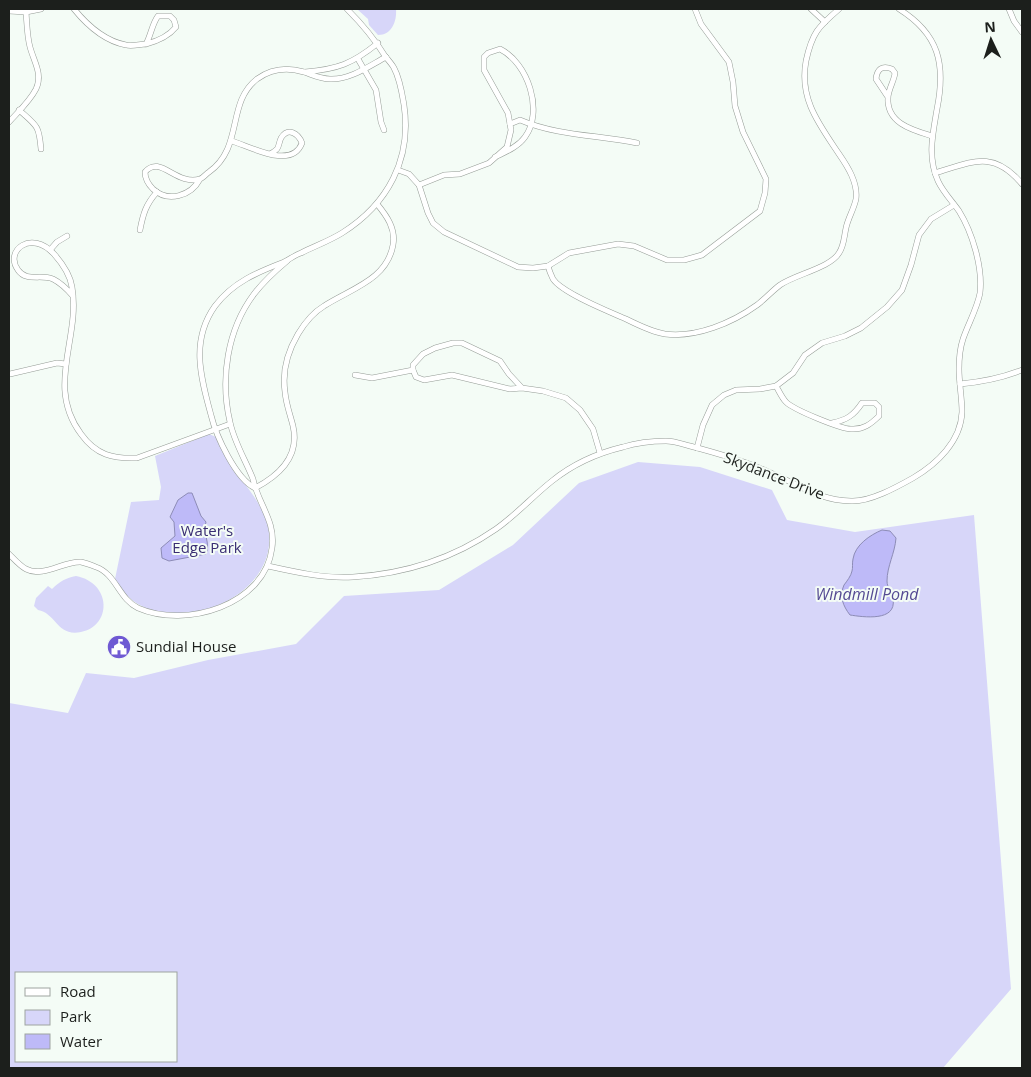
<svg xmlns="http://www.w3.org/2000/svg" width="1031" height="1077" viewBox="0 0 1031 1077" font-family="'Open Sans',sans-serif">
<rect width="100%" height="100%" fill="#f4fcf6"/>
<!-- green -->
<g fill="#d7d6f9" fill-rule="evenodd">
<path d="M357 9H396C397 21 392 35 378 35L369 25 368 19Z"/>
<path d="M209 434 216 437C220 445 224 453 228 460 242 483 266 505 269 532 276 595 186 633 138 604 127 598 121 588 115 579L131 502 159 500 161 487 155 456Z"/>
<path d="M638 462 700 467 772 490 787 520 855 532 974 515 1011 989 943 1068H9V703L68 713 86 673 134 678 208 660 296 644 344 596 439 590 513 545 579 483ZM16 973H176V1061H16Z"/>
<path d="M76 576C112 583 112 626 81 632 57 637 56 613 38 610L34 606 36 598 48 586 52 589C60 581 66 578 76 576Z"/>
</g>
<!-- water -->
<g fill="#bebaf8" stroke="#8d8cb6">
<path d="M188 493H192L201 516 206 522C202 533 211 543 206 554L169 561 162 558 161 548 175 536 174 522 170 517 178 500Z"/>
<path d="M882 530 890 531 896 538C895 553 887 566 887 581 887 588 892 592 893 599 897 622 863 617 850 615 843 606 839 596 844 585 847 581 851 576 852 571 853 568 852 563 853 559 855 545 870 535 882 530Z"/>
</g>
<g fill="none" stroke-linecap="round" stroke-linejoin="round">
<!-- street casing -->
<g stroke="#959c96" stroke-width="6">
<g id="street">
<path d="M74 9C87 25 105 41 126 45 132 47 140 44 146 44 158 41 168 37 176 27L174 20 170 16H158C152 24 151 35 146 44"/>
<path d="M811 9 825 22"/>
<path d="M1009 9 1014 21 1022 32"/>
<path d="M9 11 26 12 41 9"/>
<path d="M358 59 376 90 381 122 384 130"/>
<path d="M305 72C338 69 352 64 378 43"/>
<path d="M888 97 876 79C877 69 882 65 892 69L895 73C894 81 889 88 888 97 886 123 912 130 932 136"/>
<path d="M19 110C37 126 39 125 41 149"/>
<path d="M9 122C18 112 30 101 36 89 43 74 34 62 30 47 27 36 27 24 26 12"/>
<path d="M510 124 520 120C558 136 598 135 637 143"/>
<path d="M232 141C251 147 292 170 302 143 298 133 288 127 281 138 279 142 279 147 277 149 275 151 272 153 270 154"/>
<path d="M398 170 409 174 419 185 428 213 433 223 444 232 518 267 533 268 548 266 569 253 618 244 634 246 667 260H684L702 255 760 211 765 193 766 179 743 132 735 106 733 82 729 62 701 24 695 9"/>
<path d="M935 173C972 162 993 149 1022 184"/>
<path d="M200 179C191 196 168 203 153 189 148 184 145 179 145 172 160 154 176 186 200 179 203 178 206 174 209 172 244 147 226 103 257 79 271 69 287 67 304 72 313 75 320 79 330 79 350 80 369 66 386 57"/>
<path d="M419 185 444 175 460 174 489 163 507 147 511 130 508 113 484 70V57L488 53 500 49C528 63 544 111 525 137 518 147 505 152 495 157"/>
<path d="M140 230C143 214 146 204 157 192"/>
<path d="M50 250 57 242 67 236"/>
<path d="M548 266C549 270 551 275 553 279 562 293 610 312 626 319 638 325 652 332 665 334 696 338 732 323 757 305 765 299 772 291 780 285 796 274 830 268 839 253 844 246 844 237 846 228 848 218 854 209 856 199 858 183 848 167 839 154 819 124 799 99 806 61 812 33 818 27 839 9"/>
<path d="M73 296C67 289 61 283 53 279 41 274 26 282 18 270 4 251 31 229 54 254 62 263 70 274 72 287 81 338 45 386 81 434 96 455 113 459 137 458L230 424"/>
<path d="M10 374 57 363 66 364"/>
<path d="M355 375 372 378 413 370"/>
<path d="M960 384C982 382 1002 378 1022 370"/>
<path d="M776 386C779 391 782 398 786 402 794 410 841 429 851 429 863 430 871 424 879 416V407L875 403H862C854 415 847 420 832 423"/>
<path d="M522 388 509 374 500 361 462 343H453L435 348 423 354 413 365V370L416 377 424 380 452 375 510 389 522 388 543 391 566 398 580 410 593 429 600 453"/>
<path d="M697 448 703 425 712 405 724 395 736 390 760 389 776 386 793 373 805 355 822 343 845 336 861 328 887 307 902 290 911 265 919 235 931 219 954 205"/>
<path d="M255 488C236 479 216 436 211 415 201 378 190 341 215 306 233 282 258 272 284 262 290 259 295 255 301 253 315 246 329 241 342 233 388 204 412 159 404 105 402 93 400 79 394 68 392 64 388 60 385 56 374 38 362 24 347 9"/>
<path d="M255 488C280 475 300 456 293 426 290 414 286 404 285 392 282 372 288 351 298 334 304 324 314 312 324 306 350 289 387 280 393 245 396 229 387 216 377 204"/>
<path d="M9 554C14 559 20 566 26 569 43 578 63 561 81 562 86 563 91 565 96 567 116 574 119 599 138 608 186 629 265 605 272 548 276 521 258 504 253 479 246 461 234 442 230 422 220 379 227 330 254 294 264 281 275 271 287 261"/>
<path d="M268 566C295 572 326 579 353 577 404 574 454 558 496 529 516 515 533 496 552 481 573 464 598 453 623 447 636 443 652 441 666 441 674 441 682 444 690 446 717 453 745 461 771 473 800 485 818 500 851 501 870 502 897 487 913 478 937 464 961 441 962 412 962 398 959 383 959 369 959 360 960 348 963 339 968 324 977 309 980 293 983 267 972 232 959 211 952 201 943 192 938 181 927 157 933 133 937 109 946 64 939 34 899 9"/>
</g>
</g>
<!-- street -->
<use href="#street" stroke="#fff" stroke-width="5"/>
</g>
<!-- icons -->
<defs>
<g id="civic-disc" transform="scale(1.25)"><circle r="9.5" fill="#6f59d3" stroke="#f4fcf6"/><path d="M-.6-6.5H3V-4.5H.6V-3L4-1V1h2V6H-6V1h2V-1L-.6-3ZM-1.2 2.5V6h2.4V2.5Z" fill="#fff"/></g>
</defs>
<g fill-rule="evenodd">
<use href="#civic-disc" x="119" y="647"/>
</g>
<g text-anchor="middle" stroke-width="4" stroke-linejoin="round" paint-order="stroke">
<!-- street labels -->
<g font-size="15" fill="#1c1f1c" stroke="#f4fcf6">
<text transform="translate(774 476) rotate(21)" y="5">Skydance Drive</text>
</g>
<!-- park labels -->
<g font-size="15" fill="#392d73" stroke="#f4fcf6">
<text x="207" y="536">Water's<tspan x="207" dy="17">Edge Park</tspan></text>
</g>
<!-- poi labels -->
<g font-size="15" fill="#1c1f1c" stroke="#f4fcf6" text-anchor="start">
<text x="136" y="652">Sundial House</text>
</g>
<!-- water labels -->
<g font-size="16" font-style="italic" fill="#544a93" stroke="#f4fcf6">
<text x="867" y="600">Windmill Pond</text>
</g>
</g>
<!-- border -->
<rect width="1031" height="1077" fill="none" stroke="#1c1f1c" stroke-width="20"/>
<!-- legend -->
<rect x="15" y="972" width="162" height="90" fill="#f4fcf6" stroke="#9ea49f"/>
<rect x="25" y="988" width="25" height="8" fill="#ffffff" stroke="#9ea49f"/>
<text x="60" y="997" font-size="15" fill="#1c1f1c">Road</text>
<rect x="25" y="1010" width="25" height="15" fill="#d7d6f9" stroke="#9ea49f"/>
<text x="60" y="1022" font-size="15" fill="#1c1f1c">Park</text>
<rect x="25" y="1034" width="25" height="15" fill="#bebaf8" stroke="#9ea49f"/>
<text x="60" y="1047" font-size="15" fill="#1c1f1c">Water</text>
<!-- north arrow -->
<g transform="translate(991 40) rotate(356)" stroke="#f4fcf6" stroke-width="4" paint-order="stroke">
<path d="M0-4L9 19L0 12L-9 19Z" fill="#1c1f1c"/>
<text y="-8" font-size="14" font-weight="bold" text-anchor="middle" fill="#1c1f1c">N</text>
</g>
</svg>
